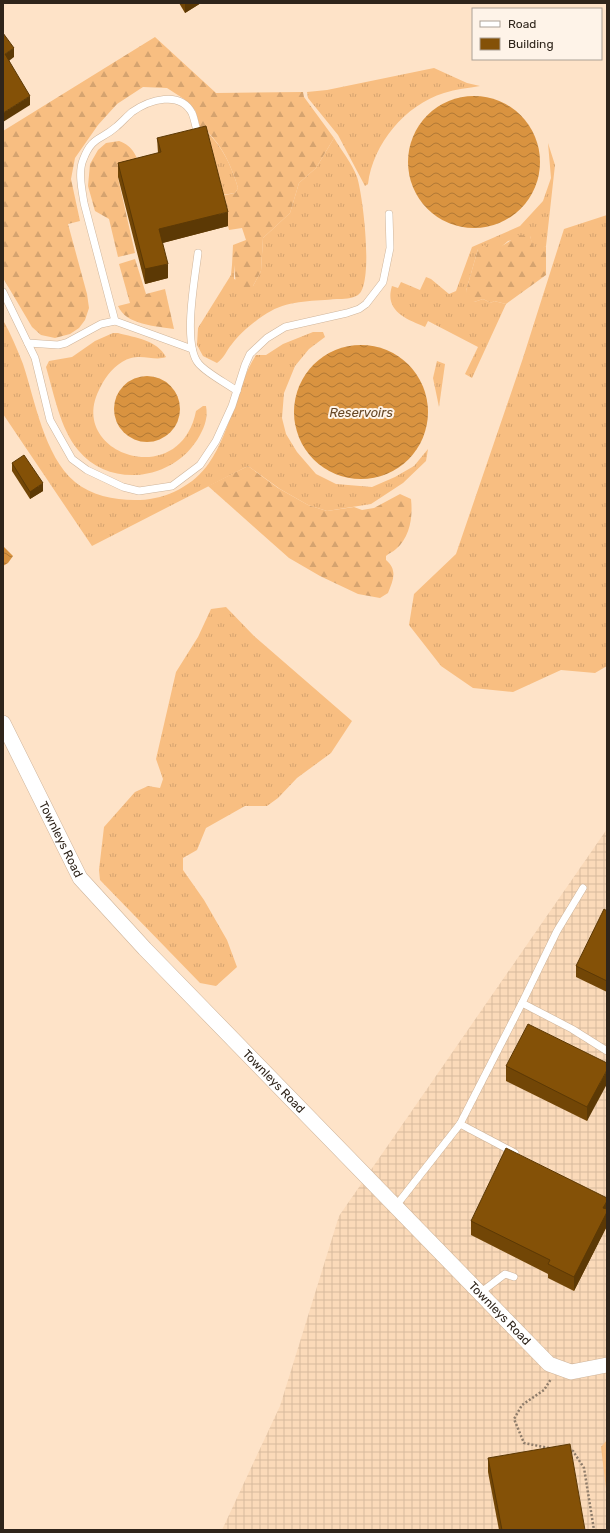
<svg xmlns="http://www.w3.org/2000/svg" width="610" height="1533" viewBox="0 0 610 1533" font-family="Rubik,sans-serif">
<defs>
<pattern id="industrial-grid" width="8" height="8" patternUnits="userSpaceOnUse"><rect width="8" height="8" fill="#fbdab9"/><path d="M0 4h8M4 0v8" fill="none" stroke="#d7bb9e"/></pattern>
<pattern id="grass-tufts" width="24" height="20" patternUnits="userSpaceOnUse"><rect width="24" height="20" fill="#f8be81"/><path d="M3 7l-1-3M5 7V3M7 7l1-3M15 17l-1-3M17 17v-4M19 17l1-3" fill="none" stroke="#d5a36f"/></pattern>
<pattern id="forest-firs" width="22" height="20" patternUnits="userSpaceOnUse"><rect width="22" height="20" fill="#f8be81"/><path d="M5 1l3.5 6h-7zM16 11l3.5 6h-7z" fill="#d5a36f"/></pattern>
<pattern id="water-waves" width="16" height="10" patternUnits="userSpaceOnUse"><rect width="16" height="10" fill="#d99340"/><path d="M0 5q4-4 8 0t8 0" fill="none" stroke="#b07835"/></pattern>
</defs>
<rect width="100%" height="100%" fill="#fee3c8"/>
<!-- industrial -->
<path fill="url(#industrial-grid)" d="M607 829V1530H222L280 1406 339 1216Z"/>
<!-- grass -->
<g fill="url(#grass-tufts)">
<path d="M434 68 467 83 480 86C468 88 456 89 444 93 405 105 373 144 368 184L365 186 338 135 308 98 307 92 327 90Z"/>
<path d="M205 130C223 147 231 165 238 188L235 193 222 195Z"/>
<path d="M334 138C341 150 352 163 357 177 363 195 374 285 358 295 352 299 343 299 337 299 316 301 290 300 271 311 258 318 241 332 232 344 226 351 225 357 217 363L203 356 197 345 198 328 231 275 232 265 234 264V279L253 286 261 271 263 238 290 213 299 183 316 168Z"/>
<path d="M548 143 555 165 546 246 537 252 534 251 530 236 508 241 500 248 478 249 466 291 474 302 483 299 491 303 494 301 506 304 472 378 465 374 478 347 428 321 425 327C406 319 384 311 392 286L398 288 401 282 420 290 426 277 431 279 449 294 456 291 472 247 520 226 543 201 551 178Z"/>
<path d="M607 215V666L595 673 561 670 513 692 473 688 441 666 409 625 414 594 456 554 523 358 564 229Z"/>
<path d="M3 320C11 334 17 349 23 364 35 400 44 456 75 482 92 496 118 501 140 500 167 499 194 485 209 463 232 430 235 388 256 355H266L283 344 313 332H323L325 337 309 349 295 366 284 393 282 418 286 434 297 452 316 474 336 484 372 487 395 477 414 466 428 449 426 461 403 483 371 504 327 511 308 505 280 489 248 466 92 546 3 414Z"/>
<path d="M113 333H118C136 338 157 340 166 357 153 362 139 351 122 362 111 369 104 379 99 390 67 454 180 492 196 411L203 406H206C208 417 205 426 200 435 176 480 111 490 78 450 60 428 54 394 46 367L49 361 72 357 95 341Z"/>
<path d="M437 361 445 364 439 407 433 378Z"/>
<path d="M226 607 254 636 352 721 331 753 297 778 278 798 267 806H245L206 828 197 850 183 858V870L204 900 227 940 237 967 216 986 200 983 100 880 99 870 104 827 135 792 148 786 160 788 163 779 156 759 176 672 198 637 211 609Z"/>
</g>
<!-- forest -->
<g fill="url(#forest-firs)">
<path d="M155 37 216 93 303 92 304 97 334 138 316 168 299 183 290 213 263 238 261 271 253 286 243 289 236 286 234 265H232L233 245 246 240 242 228 229 230 220 196 235 193 238 188C231 165 223 147 206 130H201L195 110 184 99 167 88 143 87 117 104 98 125 75 158 71 179 80 221 68 224 87 294 89 308 85 320 79 328 70 334 55 338 41 335 32 327 3 278V131Z"/>
<path d="M119 141C134 146 137 158 142 171L118 178 135 253 118 257 109 219 95 211 88 186 90 164 98 150 106 143Z"/>
<path d="M519 235 530 236 535 251 546 246V275L506 304 494 301 491 303 483 299 474 302 468 301 466 291 478 249 484 245C498 253 507 242 519 235Z"/>
<path d="M135 259 146 294 165 289 174 329C156 326 126 325 118 306L130 303 119 264Z"/>
<path d="M248 466 278 488 308 505 327 511 354 507 362 510 374 508 400 494 411 499C413 517 410 537 396 549 393 552 389 553 386 556V560C398 570 393 581 388 593L380 598 358 594 320 576 289 558 208 486Z"/>
<path d="M607 1440V1497L601 1447Z"/>
</g>
<!-- water -->
<g fill="url(#water-waves)">
<circle cx="474" cy="162" r="66"/>
<circle cx="361" cy="412" r="67"/>
<circle cx="147" cy="409" r="33"/>
<path d="M3 546 13 556 8 563 3 566Z"/>
</g>
<g fill="none" stroke-linecap="round" stroke-linejoin="round">
<!-- lane casing -->
<g stroke="#cfb59b" stroke-width="8">
<g id="lane">
<path d="M198 253C195 278 182 345 199 364 208 374 226 383 237 391"/>
<path d="M3 292 35 358 50 420 72 459 87 470 123 487 139 491 172 486 200 465 216 441 232 406 245 365 250 354 267 338 285 327 347 313 359 309 366 304 383 282 390 248 389 214"/>
<path d="M115 321 84 203C82 190 78 172 83 160 92 136 100 141 116 127 122 122 127 116 132 112 149 100 180 90 192 113 195 120 196 130 199 137"/>
<path d="M28 343 58 345 66 343 101 324 115 321 192 349"/>
<path d="M522 1003 572 1029 607 1051"/>
<path d="M460 1124 515 1153"/>
<path d="M395 1207 460 1124 522 1003 557 931 583 888"/>
<path d="M480 1293 505 1274 514 1277"/>
</g>
</g>
<!-- street casing -->
<g stroke="#cfb59b" stroke-width="16">
<g id="street">
<path id="s1" d="M3 723 80 878 145 949 549 1364 571 1372 607 1365"/>
</g>
</g>
<!-- path -->
<g stroke="#8e7c6a" stroke-width="2.5" stroke-dasharray="2 2" stroke-linecap="butt">
<path d="M549 1448 524 1443 514 1419 522 1405 544 1390 551 1379"/>
<path d="M568 1450 573 1451 584 1468 594 1530"/>
</g>
<!-- lane -->
<use href="#lane" stroke="#fff" stroke-width="7"/>
<!-- street -->
<use href="#street" stroke="#fff" stroke-width="15"/>
</g>
<!-- wall -->
<g fill="#724606">
<path d="M179 3H201L185 13Z"/>
<path d="M157 138 228 226 162 243 168 278 145 284 118 177V163L158 153Z"/>
<path d="M12 463 43 491 30 499 12 471Z"/>
<path d="M607 911V992L576 977V966Z"/>
<path d="M607 1063 587 1121 506 1081V1066Z"/>
<path d="M607 1198V1226L574 1291 548 1278V1274L471 1235V1221Z"/>
<path d="M488 1458 585 1530H499L488 1472Z"/>
</g>
<!-- shaded-wall -->
<g fill="#5c3905">
<path d="M185 3H201L185 13Z"/>
<path d="M14 48V57L5 64V54Z"/>
<path d="M30 96V105L3 122V113Z"/>
<path d="M228 212V226L159 244V229Z"/>
<path d="M168 264V278L145 284V269Z"/>
<path d="M43 483V491L30 499V492Z"/>
<path d="M607 1070V1084L587 1121V1107Z"/>
<path d="M607 1201V1226L574 1291V1277L603 1208Z"/>
</g>
<!-- building -->
<g fill="#845107" stroke="#5c3905">
<path d="M3 33 14 48 5 54 30 96 3 113Z"/>
<path d="M206 126 228 212 159 229 168 264 145 269 118 163 161 152 157 138Z"/>
<path d="M24 455 43 483 30 492 12 463Z"/>
<path d="M604 909 607 911V981L576 966Z"/>
<path d="M528 1024 607 1063V1070L587 1107 506 1066Z"/>
<path d="M506 1148 607 1198V1201L603 1208 607 1209V1212L574 1277 548 1264 550 1260 471 1221Z"/>
<path d="M570 1444 585 1530H502L488 1458Z"/>
</g>
<g text-anchor="middle" stroke-width="4" stroke-linejoin="round" paint-order="stroke">
<!-- street labels -->
<g font-size="12" fill="#2f251b" stroke="#fef3e8">
<text dy="4" stroke="none"><textPath href="#s1" startOffset="130">Townleys Road</textPath></text>
<text dy="4" stroke="none"><textPath href="#s1" startOffset="454">Townleys Road</textPath></text>
<text dy="4" stroke="none"><textPath href="#s1" startOffset="778">Townleys Road</textPath></text>
</g>
<!-- water labels -->
<g font-size="13" font-style="italic" fill="#664726" stroke="#fef3e8">
<text x="361" y="417">Reservoirs</text>
</g>
</g>
<!-- border -->
<rect width="610" height="1533" fill="none" stroke="#2f251b" stroke-width="8"/>
<!-- legend -->
<rect x="472" y="8" width="130" height="52" fill="#fef3e8" stroke="#aba196"/>
<rect x="480" y="21" width="20" height="6" fill="#ffffff" stroke="#aba196"/>
<text x="508" y="28" font-size="12" fill="#2f251b">Road</text>
<rect x="480" y="38" width="20" height="12" fill="#845107" stroke="#aba196"/>
<text x="508" y="48" font-size="12" fill="#2f251b">Building</text>
</svg>
